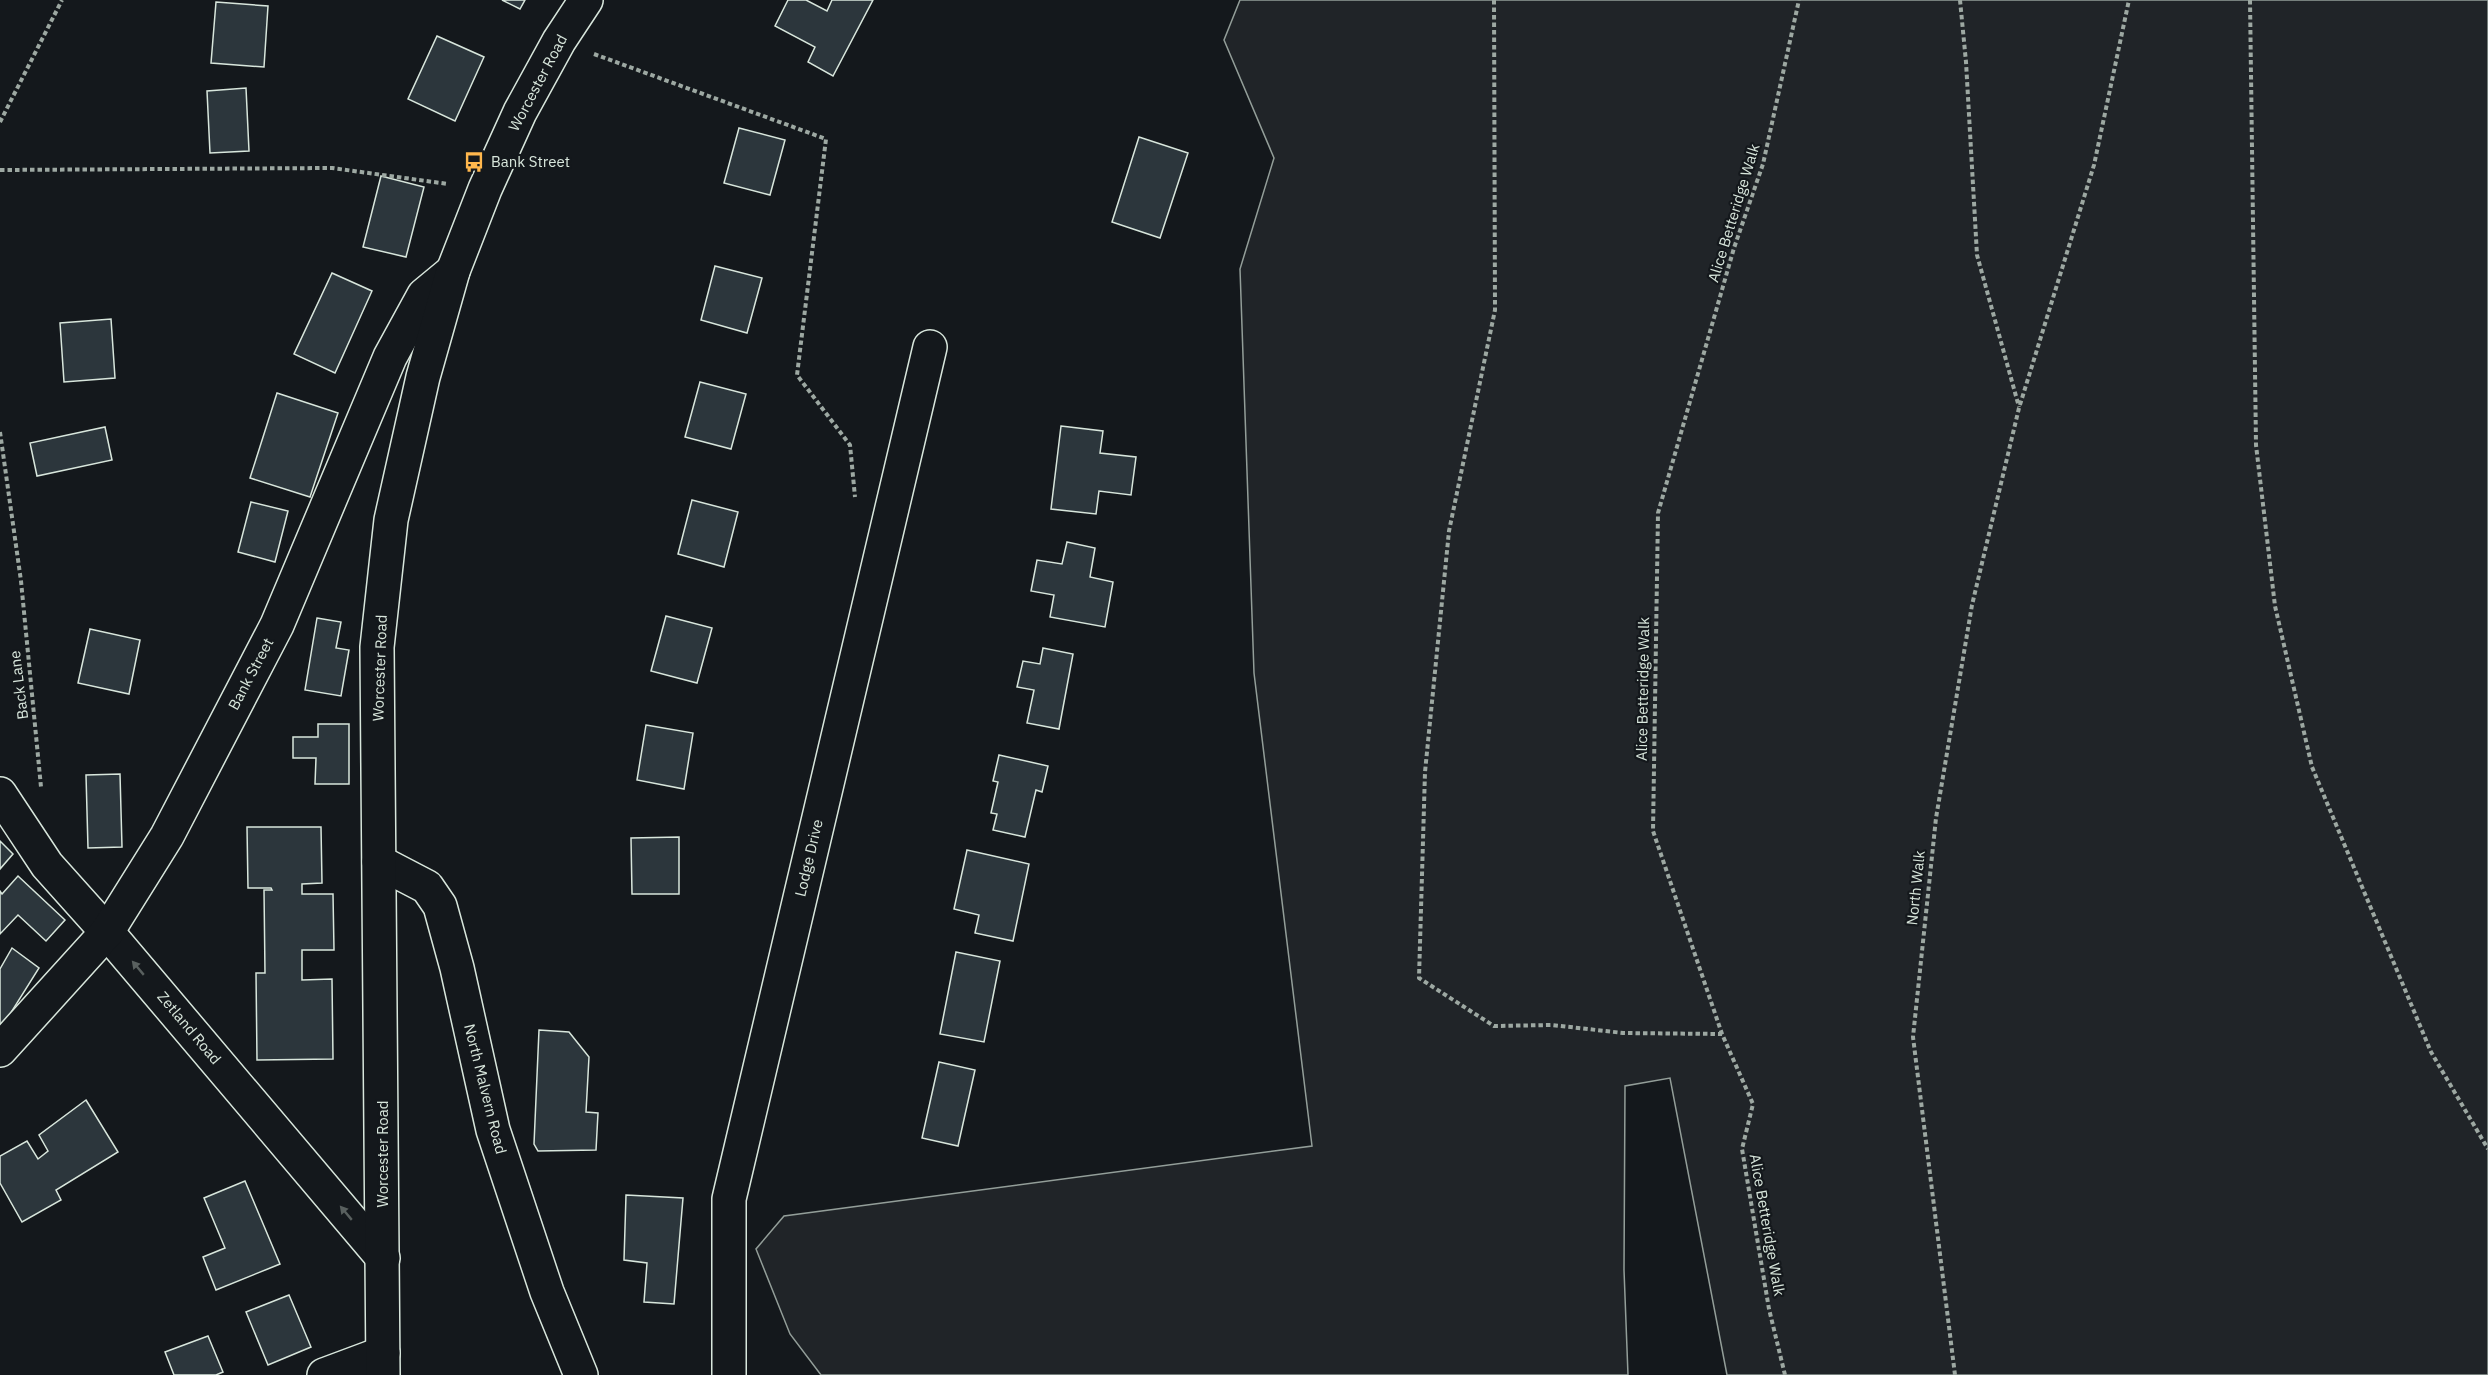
<svg xmlns="http://www.w3.org/2000/svg" width="2488" height="1375" viewBox="0 0 2488 1375" font-family="'IBM Plex Sans',sans-serif">
<rect width="100%" height="100%" fill="#14181c"/>
<!-- green -->
<path fill="#202428" stroke="#939e99" stroke-width="1.5" d="M1240 0H2488V1375H1727L1670 1078 1625 1086 1624 1270 1628 1375H821L790 1334 756 1249 784 1216 1312 1146 1254 673 1240 269 1274 158 1224 40Z"/>
<!-- building -->
<g fill="#2c363c" stroke="#d8e6dc" stroke-width="1.5">
<path d="M502 0H525L520 9Z"/>
<path d="M788 0H806L827 11 832 0H873L833 76 808 62 815 47 775 26Z"/>
<path d="M216 2 268 6 264 67 211 63Z"/>
<path d="M437 36 484 57 455 121 408 99Z"/>
<path d="M246 88 249 151 210 153 207 91Z"/>
<path d="M739 128 785 140 770 195 724 183Z"/>
<path d="M1139 137 1188 153 1160 238 1112 222Z"/>
<path d="M381 176 424 187 406 257 363 247Z"/>
<path d="M715 266 762 278 747 333 701 320Z"/>
<path d="M332 273 372 291 335 373 294 354Z"/>
<path d="M111 319 115 378 64 382 60 323Z"/>
<path d="M700 382 746 394 731 449 685 437Z"/>
<path d="M277 393 338 413 310 497 250 478Z"/>
<path d="M1061 426 1103 431 1100 453 1136 457 1131 495 1099 491 1096 514 1051 509Z"/>
<path d="M105 427 112 460 37 476 30 443Z"/>
<path d="M692 500 738 512 724 567 678 554Z"/>
<path d="M251 502 288 511 275 562 238 552Z"/>
<path d="M1067 542 1095 548 1090 577 1113 582 1105 627 1050 617 1054 595 1031 591 1037 560 1062 564Z"/>
<path d="M666 616 712 628 697 683 651 671Z"/>
<path d="M317 618 341 622 336 648 349 650 341 696 305 690Z"/>
<path d="M90 629 140 640 129 694 78 683Z"/>
<path d="M1043 648 1073 654 1059 729 1027 723 1034 690 1017 687 1023 661 1040 664Z"/>
<path d="M318 724H349V784H315L316 758H293V737H318Z"/>
<path d="M646 725 693 733 684 789 637 780Z"/>
<path d="M999 755 1048 766 1042 792 1036 790 1025 837 993 830 997 814 991 813 998 782 993 781Z"/>
<path d="M120 774 122 847 88 848 86 775Z"/>
<path d="M247 827H321L322 883 302 884V894H333L334 950H302V980L332 979 333 1059 257 1060 256 973H265L264 890H272L271 888H248Z"/>
<path d="M679 837V894H632L631 838Z"/>
<path d="M0 841 13 854 0 869Z"/>
<path d="M967 850 1029 864 1013 941 975 933 979 915 954 909Z"/>
<path d="M18 876 65 920 46 941 18 915 0 934V891L2 894Z"/>
<path d="M12 948 39 968 0 1030V969Z"/>
<path d="M956 952 1000 961 984 1042 940 1034Z"/>
<path d="M539 1030 569 1032 589 1057 586 1112 598 1113 596 1150 538 1151 534 1144Z"/>
<path d="M939 1062 975 1070 958 1146 922 1138Z"/>
<path d="M86 1100 118 1152 56 1190 61 1200 22 1222 0 1183V1156L27 1141 38 1159 48 1151 39 1135Z"/>
<path d="M245 1181 280 1264 216 1290 203 1257 225 1248 204 1198Z"/>
<path d="M626 1195 683 1198 674 1304 644 1302 647 1263 624 1260Z"/>
<path d="M289 1295 311 1347 268 1365 246 1312Z"/>
<path d="M208 1336 223 1372 216 1375H174L165 1352Z"/>
</g>
<g fill="none" stroke-linecap="round" stroke-linejoin="round">
<!-- street casing -->
<g stroke="#d8e6dc" stroke-width="36">
<g id="street">
<path d="M0 794 47 865 107 932 383 1258"/>
<path d="M0 1050 107 932 167 836 277 625 390 357 424 295 453 271"/>
<path d="M324 1375 383 1353"/>
<path d="M729 1375V1199L930 347"/>
</g>
</g>
<!-- secondary casing -->
<g stroke="#d8e6dc" stroke-width="36">
<path id="secondary" d="M379 862 427 887 440 906 457 968 493 1130 547 1292 581 1375"/>
</g>
<!-- highway casing -->
<g stroke="#d8e6dc" stroke-width="36">
<path id="highway" d="M383 1375 377 647 391 520 423 377 453 271 485 189 520 112 559 41 586 0"/>
</g>
<!-- path -->
<g stroke="#9da8a2" stroke-width="4" stroke-dasharray="4.5 3" stroke-linecap="butt">
<path d="M1494 0 1495 310 1449 531 1425 772 1419 978 1494 1026 1552 1025 1623 1033 1722 1034"/>
<path d="M1960 0 1966 62 1977 255 2019 407"/>
<path d="M2250 0 2256 445 2275 606 2312 767 2431 1052 2488 1149"/>
<path d="M594 54 826 139 797 375 850 445 855 497"/>
<path d="M0 122 62 0"/>
<path d="M0 170 332 168 448 184"/>
<path d="M0 432 21 581 41 787"/>
<path d="M1785 1375 1769 1309 1742 1149 1753 1104 1722 1034 1653 831 1658 513 1734 248 1763 164 1799 0"/>
<path d="M1955 1375 1913 1037 1936 818 1972 605 2019 408 2094 165 2129 0"/>
</g>
<!-- street -->
<use href="#street" stroke="#14181c" stroke-width="33"/>
<!-- secondary -->
<use href="#secondary" stroke="#14181c" stroke-width="33"/>
<!-- highway -->
<use href="#highway" stroke="#14181c" stroke-width="33"/>
</g>
<!-- one-way arrows -->
<defs><path id="oneway-solid" d="M-6-.8H1V-3.2L6.5 0L1 3.2V.8H-6Z" transform="scale(1.5)"/></defs>
<g fill="#59605f">
<use href="#oneway-solid" transform="translate(138 968) rotate(-130)"/>
<use href="#oneway-solid" transform="translate(346 1213) rotate(-130)"/>
</g>
<!-- icons -->
<defs>
<g id="bus-bare" transform="scale(1.62)"><path d="M-5-6H5V4H4V6H2V4H-2V6H-4V4H-5ZM-3.5-4V0h7V-4ZM-3.5 1.2v1.5H-2V1.2ZM2 1.2v1.5H3.5V1.2Z" fill="#ffb74d" stroke="#14181c" stroke-width="2.5" paint-order="stroke"/></g>
</defs>
<g fill-rule="evenodd">
<use href="#bus-bare" x="474" y="162"/>
</g>
<g text-anchor="middle" stroke-width="4.5" stroke-linejoin="round" paint-order="stroke">
<!-- street labels -->
<g font-size="15" fill="#d8e6dc" stroke="#14181c">
<text transform="translate(538 83) rotate(-62)" y="5">Worcester Road</text>
<text transform="translate(1734 213) rotate(-73)" y="5">Alice Betteridge Walk</text>
<text transform="translate(380 668) rotate(-88)" y="5">Worcester Road</text>
<text transform="translate(251 674) rotate(-62)" y="5">Bank Street</text>
<text transform="translate(19 685) rotate(-97)" y="5">Back Lane</text>
<text transform="translate(1643 689) rotate(-89)" y="5">Alice Betteridge Walk</text>
<text transform="translate(809 858) rotate(-77)" y="5">Lodge Drive</text>
<text transform="translate(1916 888) rotate(-84)" y="5">North Walk</text>
<text transform="translate(189 1028) rotate(50)" y="5">Zetland Road</text>
<text transform="translate(485 1089) rotate(76)" y="5">North Malvern Road</text>
<text transform="translate(383 1154) rotate(-90)" y="5">Worcester Road</text>
<text transform="translate(1767 1225) rotate(80)" y="5">Alice Betteridge Walk</text>
</g>
<!-- poi labels -->
<g font-size="15" fill="#d8e6dc" stroke="#14181c" text-anchor="start">
<text x="491" y="167">Bank Street</text>
</g>
</g>
</svg>
